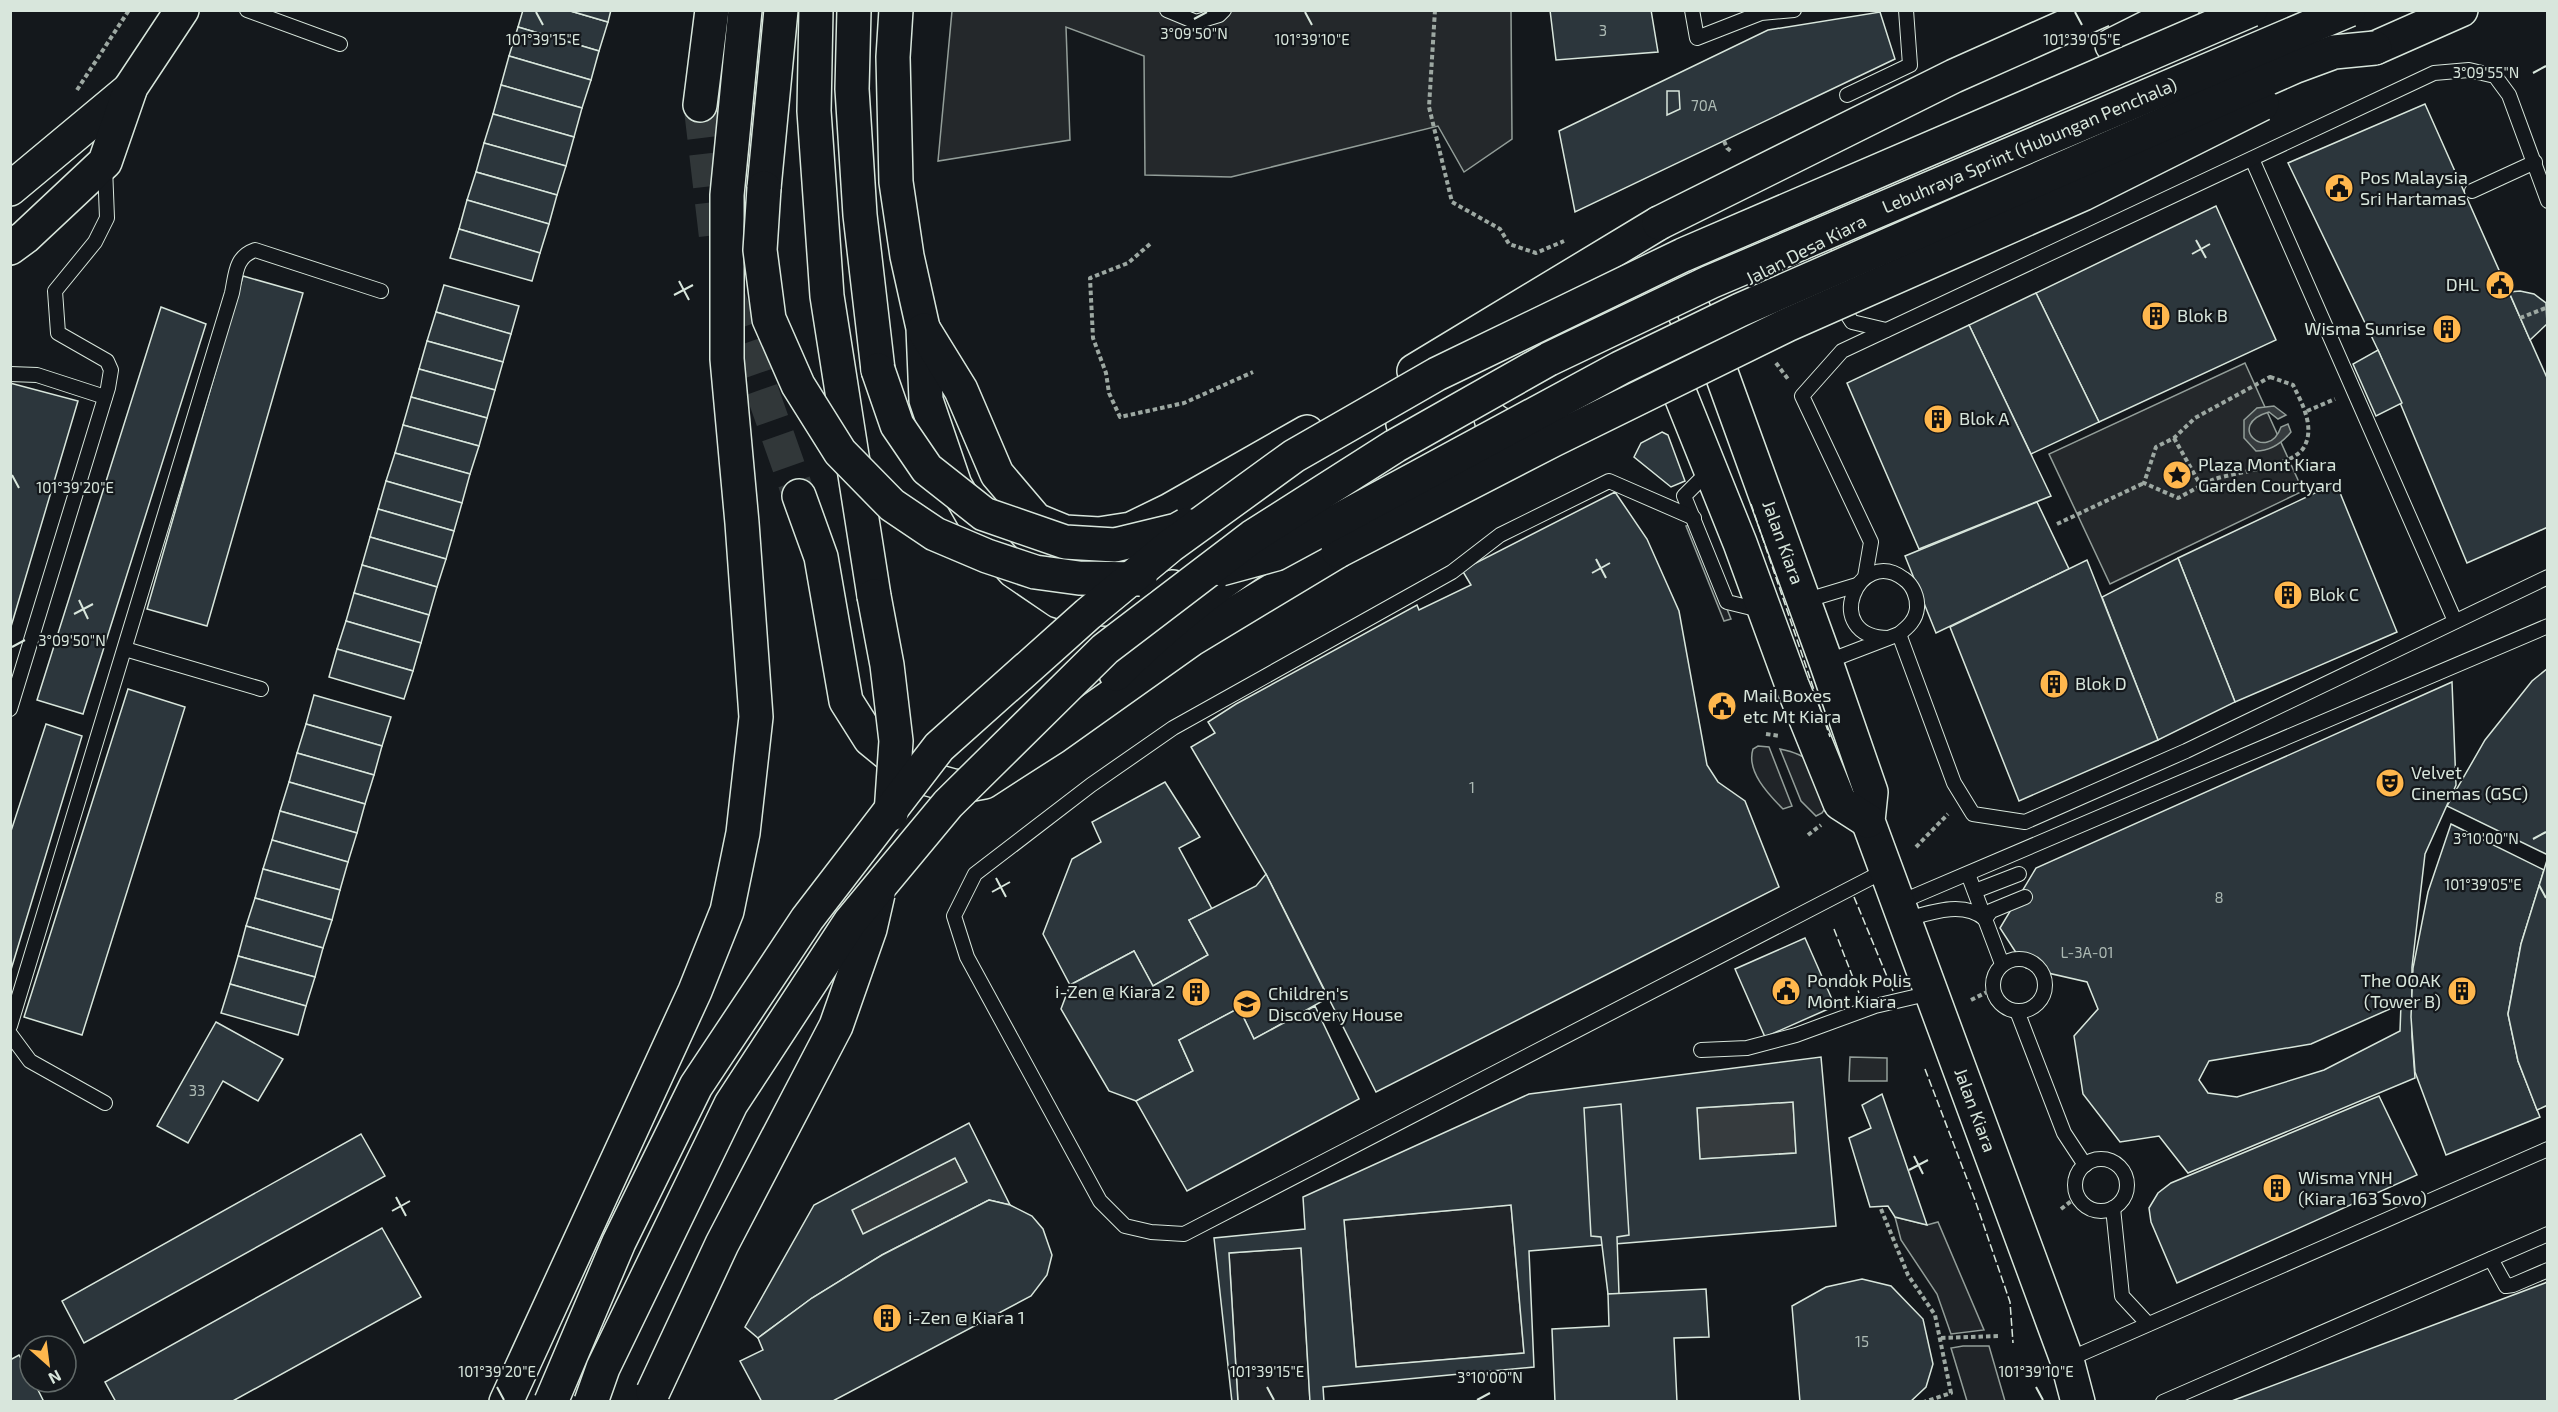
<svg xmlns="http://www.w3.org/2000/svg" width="2558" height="1412" viewBox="0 0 2558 1412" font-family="'Exo 2',sans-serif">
<rect width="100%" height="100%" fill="#14181c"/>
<!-- green -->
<g fill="#202428" stroke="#939e99" stroke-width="1.5">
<path d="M1693 524 1731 619 1724 621 1686 526Z"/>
<path d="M1758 746 1769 747 1792 806 1783 809C1768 794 1746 771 1753 749Z"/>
<path d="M1780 749C1820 757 1815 771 1826 807L1822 813 1816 816 1801 801Z"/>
<path d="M1511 1205 1524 1353 1356 1367 1344 1220Z"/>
<path d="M1895 1217 1927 1225 1938 1222 1984 1330 1951 1334 1937 1294 1901 1240Z"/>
<path d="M1301 1248 1310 1401H1238L1229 1253Z"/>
<path d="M1963 1346H1989L2005 1401H1967L1951 1348Z"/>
</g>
<!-- parking -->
<g fill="#24282b" stroke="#939e99" stroke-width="1.5">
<path d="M952 11H1511L1512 139 1464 172 1438 126 1231 177 1145 175 1144 56 1066 27 1070 140 938 161Z"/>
<path d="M2245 363 2303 491 2110 584 2049 454Z"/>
<path d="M1850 1057 1887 1058V1081H1849Z"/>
</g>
<!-- water -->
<g fill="#363b3e" stroke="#939e99" stroke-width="1.5">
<path d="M2274 406 2286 415 2278 419 2269 412C2224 425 2268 464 2281 427L2288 424 2291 432C2282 443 2271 451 2256 451L2244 438V420L2257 408Z"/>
<path d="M1793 1102 1796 1153 1700 1159 1697 1108Z"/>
<path d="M955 1158 967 1182 863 1234 852 1210Z"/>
</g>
<!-- building -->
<g fill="#2c363c" stroke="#d8e6dc" stroke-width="1.5" fill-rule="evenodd">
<path d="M523 10H567L608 22 599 51 518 27Z"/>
<path d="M567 10H611L608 22Z"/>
<path d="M1550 10H1651L1658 52 1556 60Z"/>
<path d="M1880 12 1895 59 1575 212 1559 131 1768 30Z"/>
<path d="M518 27 599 51 591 80 509 56Z"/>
<path d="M509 56 591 80 582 108 501 85Z"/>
<path d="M501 85 582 108 574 137 493 114Z"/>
<path d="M1667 91H1679L1680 109 1667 115Z"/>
<path d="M2425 104 2548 380V527L2467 563 2378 350 2288 163Z"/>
<path d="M493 114 574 137 566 166 484 143Z"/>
<path d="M484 143 566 166 557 195 476 172Z"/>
<path d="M476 172 557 195 549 224 467 200Z"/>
<path d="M467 200 549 224 540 253 459 229Z"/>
<path d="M2216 206 2276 340 2099 422 2036 293Z"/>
<path d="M459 229 540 253 532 281 450 258Z"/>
<path d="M243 276 303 293 207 626 147 609Z"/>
<path d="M444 285 519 306 511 334 436 312Z"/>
<path d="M2520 291 2534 294 2546 303 2547 324 2530 340 2509 292Z"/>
<path d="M2036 293 2099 422 2031 454 1969 325Z"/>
<path d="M161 307 206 324 83 714 37 700Z"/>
<path d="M436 312 511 334 503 362 427 341Z"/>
<path d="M1969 325 2051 496 1919 549 1847 383Z"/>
<path d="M427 341 503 362 495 390 419 369Z"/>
<path d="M2378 350 2402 403 2376 416 2353 364Z"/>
<path d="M419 369 495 390 487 418 411 397Z"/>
<path d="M10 383 78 401 10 630Z"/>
<path d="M411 397 487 418 479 446 403 425Z"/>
<path d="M403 425 479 446 470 474 395 453Z"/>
<path d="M1662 432 1668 435 1685 481 1671 487 1634 457 1641 443Z"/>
<path d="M395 453 470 474 462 503 386 481Z"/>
<path d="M386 481 462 503 454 531 378 509Z"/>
<path d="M2336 483 2397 632 2235 702 2178 558Z"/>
<path d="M1615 492 1647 539 1679 611 1707 765 1718 782 1745 801 1779 887 1376 1092 1266 874 1191 747 1215 733 1208 722 1236 704 1417 605 1419 610 1471 585 1462 570Z"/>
<path d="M2037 502 2069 569 1936 633 1905 556Z"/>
<path d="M378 509 454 531 446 559 370 537Z"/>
<path d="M370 537 446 559 437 587 362 565Z"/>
<path d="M2178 558 2235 702 2158 740 2102 597Z"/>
<path d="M2087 560 2158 740 2019 801 1950 627Z"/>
<path d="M362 565 437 587 429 615 354 593Z"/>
<path d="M354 593 429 615 421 643 346 621Z"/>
<path d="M346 621 421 643 413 671 337 649Z"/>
<path d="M337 649 413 671 404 699 329 677Z"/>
<path d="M2548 668V855L2447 806 2485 740 2532 681Z"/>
<path d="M2452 682 2456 785 2425 854 2412 967V1037L2415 1078 2188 1173 2159 1136 2120 1142 2083 1094 2074 1036 2098 1009 2087 982 2026 968 2000 928 2036 868ZM2401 1004 2400 1031 2324 1070 2237 1097 2208 1093 2199 1080 2209 1061 2311 1044Z"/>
<path d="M128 689 185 707 82 1035 24 1017Z"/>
<path d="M314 695 391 717 382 746 306 724Z"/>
<path d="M46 724 82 736 10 973V834Z"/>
<path d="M306 724 382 746 374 775 297 753Z"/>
<path d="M297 753 374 775 365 804 289 782Z"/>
<path d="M289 782 365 804 357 833 280 811Z"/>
<path d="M1165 782 1200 837 1179 848 1212 909 1189 920 1208 955 1153 986 1134 951 1070 985 1043 934 1072 859 1101 842 1092 822Z"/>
<path d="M280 811 357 833 348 862 272 840Z"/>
<path d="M2451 824 2544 870 2521 944 2508 1014 2518 1061 2540 1117 2446 1155 2415 1072 2411 1017 2413 968 2428 892Z"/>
<path d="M272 840 348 862 340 890 263 869Z"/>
<path d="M2548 857V1105L2537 1110 2518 1061 2508 1014 2521 944Z"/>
<path d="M263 869 340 890 332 920 255 898Z"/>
<path d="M1266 874 1328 998 1254 1039 1239 1008 1179 1040 1193 1071 1136 1101 1109 1091 1061 1009 1070 985 1134 951 1153 986 1208 955 1189 920 1256 886Z"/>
<path d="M255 898 332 920 323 948 246 926Z"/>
<path d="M246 926 323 948 315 977 238 956Z"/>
<path d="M1805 938 1835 1006 1765 1037 1735 969Z"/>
<path d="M238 956 315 977 306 1006 230 984Z"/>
<path d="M230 984 306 1006 298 1035 221 1013Z"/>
<path d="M1315 1006 1359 1099 1187 1191 1136 1101 1193 1071 1179 1040 1239 1008 1254 1039Z"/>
<path d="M216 1022 283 1059 258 1101 223 1081 188 1143 157 1126Z"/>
<path d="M1821 1057 1836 1226 1529 1251 1534 1367 1323 1387 1324 1402H1310L1301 1248 1229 1253 1238 1402H1232L1214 1238 1305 1229 1303 1197 1529 1094ZM1793 1102 1796 1153 1700 1159 1697 1108ZM1511 1205 1524 1353 1356 1367 1344 1220Z"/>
<path d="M1882 1094 1927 1225 1895 1217 1888 1206 1870 1207 1849 1138 1871 1128 1862 1105Z"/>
<path d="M2379 1096 2417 1175 2177 1283 2151 1222 2149 1208 2158 1193 2171 1183Z"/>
<path d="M1621 1104 1629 1235 1617 1237 1619 1294H1608L1601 1237 1591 1236 1584 1108Z"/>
<path d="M969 1123 1010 1205 989 1200 882 1255 812 1298 758 1338 745 1327 814 1205ZM955 1158 967 1182 863 1234 852 1210Z"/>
<path d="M361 1134 385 1176 84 1343 62 1301Z"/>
<path d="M989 1200 1010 1205 1032 1216 1043 1229 1052 1255 1047 1275 1031 1296 831 1402H762L740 1361 763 1350 758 1338 812 1298 882 1255Z"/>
<path d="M382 1228 421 1297 231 1402H116L105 1382Z"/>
<path d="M1862 1279 1891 1286 1923 1319 1933 1364 1926 1387 1910 1402H1800L1792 1306 1826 1287Z"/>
<path d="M2548 1281V1402H2229L2545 1283Z"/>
<path d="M1706 1289 1709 1337 1674 1338 1677 1402H1555L1552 1329 1609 1326 1608 1294Z"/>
<path d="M19 1355 30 1375V1382H34L44 1402H10V1360Z"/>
</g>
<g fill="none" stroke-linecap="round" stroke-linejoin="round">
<!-- motorway-tunnel -->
<g stroke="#313739" stroke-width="33" stroke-dasharray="33 16" stroke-linecap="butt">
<path d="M700 105 716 241"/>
<path d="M729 297 799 496"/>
</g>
<!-- service casing -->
<g stroke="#d8e6dc" stroke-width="16">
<g id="service">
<path d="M247 10 340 44"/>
<path d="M1167 10 1196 22 1219 15 1224 10"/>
<path d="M1692 10 1697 38 1761 13 1794 10"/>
<path d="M1847 95 1910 65 1906 10"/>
<path d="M2252 159 2455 621"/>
<path d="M2472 191 2535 162"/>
<path d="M1834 264 1840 248 1863 230"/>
<path d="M1838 300 1852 322 1886 330"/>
<path d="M10 374 37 375 105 397"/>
<path d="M1710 470 1684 496 1727 602 1764 611"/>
<path d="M1694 518 1609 481 1500 535 1452 572 1173 728 1091 785 975 874 954 916 967 957 1100 1201 1125 1226 1151 1232 1184 1234 1886 870"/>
<path d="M1865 577 1871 542 1802 396 1842 351 2434 73 2469 70 2495 76 2509 95 2548 201"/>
<path d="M1804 601 1857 585"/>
<path d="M1899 634 1954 783 1973 814 2025 822 2186 751 2548 577"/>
<path d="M125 649 261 689"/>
<path d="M1826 662 1899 634C1908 627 1916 620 1917 608 1918 598 1913 585 1904 579 1858 544 1820 637 1888 638"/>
<path d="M10 709 108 388 111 370 107 361 58 333 55 291 95 242 107 218 105 167"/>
<path d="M1968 874 2002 964"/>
<path d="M1975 891 2019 874"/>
<path d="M1898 903 2548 626"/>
<path d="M1985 919 1991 911 2025 897"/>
<path d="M1904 920C1929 913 1963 900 1985 919"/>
<circle cx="2019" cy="985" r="26"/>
<path d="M2017 1011 2064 1133 2085 1165"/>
<path d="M10 1026 232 293C236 274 235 257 255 250L381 291"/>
<path d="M10 1034 30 1061 105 1103"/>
<path d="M1701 1050 1747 1048 1796 1035 1875 1006 1931 993"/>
<circle cx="2101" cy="1185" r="26"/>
<path d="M2113 1208 2122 1296 2148 1324"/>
<path d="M2491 1259 2506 1286 2513 1285 2548 1270"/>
<path d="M2067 1360 2548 1149"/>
<path d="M2163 1402 2548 1234"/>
</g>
</g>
<!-- tertiary casing -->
<g stroke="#d8e6dc" stroke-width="36">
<g id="tertiary">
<path d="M10 189 130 89"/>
<path d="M10 248 25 237 105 162 131 87 182 10"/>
</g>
</g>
<!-- secondary casing -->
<g stroke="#d8e6dc" stroke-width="36">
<g id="secondary">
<path id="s1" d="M1675 267 1722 375 1826 662 1871 792 1868 821 2067 1360 2078 1402"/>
<path d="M1670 270 1637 287 1740 543 1792 685 1840 803 1868 821"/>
</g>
</g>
<!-- motorway casing -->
<g stroke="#d8e6dc" stroke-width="36">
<g id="motorway">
<path d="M816 10 814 111 827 296 874 596"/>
<path d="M854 10 852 89 860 215 878 370"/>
<path d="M896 10 893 57 896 182 907 256 923 328 926 400 955 485 987 541 1014 571 1058 601 1078 607 1106 609 1137 606 1173 587"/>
<path d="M2112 45 2182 10"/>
<path d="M2375 48 2461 10"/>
<path d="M700 105 712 10"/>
<path d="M764 188 781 10"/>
<path d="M924 330 961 390 997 474 1036 520 1065 532 1099 534 1131 529 1170 510 1307 432"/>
<path d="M1414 371 1659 223"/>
<path d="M1515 393 1653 328"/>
<path d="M1403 424 1561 328"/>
<path d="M799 496 821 557 846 701 870 739 914 775 957 787 984 782 1054 737 1192 639 1338 551"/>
<path d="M1317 518 1458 428"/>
<path d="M1116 674C1159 631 1204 594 1254 560"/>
<path d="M506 1402 695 991 727 911 743 833 756 717 742 523 727 359V195L745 10"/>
</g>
</g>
<!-- path -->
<g stroke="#9da8a2" stroke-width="4" stroke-dasharray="4.5 3" stroke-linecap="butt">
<path d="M1435 10 1429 107 1452 202 1500 229 1509 244 1536 253 1564 241"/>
<path d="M77 90 129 10"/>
<path d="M1724 141 1727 148 1732 152"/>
<path d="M1150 244 1128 263 1090 278 1093 338 1106 373 1109 393 1120 417 1184 403 1253 372"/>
<path d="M2520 318 2548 307"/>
<path d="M1776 363 1788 379"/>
<path d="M2270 377 2293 385C2302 403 2317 430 2302 450 2288 467 2236 472 2215 479 2202 484 2190 492 2178 498L2144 483 2156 447 2174 438 2195 418Z"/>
<path d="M2307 411 2335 399"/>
<path d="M2174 438 2201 486"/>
<path d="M2057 524 2144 483"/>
<path d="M1766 734 1780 736"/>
<path d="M1808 835 1821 825"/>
<path d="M1916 847 1948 814"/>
<path d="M1971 1000 1993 989"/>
<path d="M1881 1209 1908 1275 1935 1315 1951 1393 1924 1402"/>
<path d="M2061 1209 2078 1196"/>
<path d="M1941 1338 2000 1336"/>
</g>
<!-- service -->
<use href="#service" stroke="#14181c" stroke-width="14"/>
<!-- tertiary -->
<use href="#tertiary" stroke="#14181c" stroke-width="33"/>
<!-- secondary -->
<use href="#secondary" stroke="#14181c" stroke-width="33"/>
<!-- motorway -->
<use href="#motorway" stroke="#14181c" stroke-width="33"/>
<!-- motorway-bridge casing -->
<g stroke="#d8e6dc" stroke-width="36" stroke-linecap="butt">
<g id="motorway-bridge">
<path d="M764 188 760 250 769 319 798 385 840 452 892 505 935 534 987 556 1035 572 1079 578 1140 579"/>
<path d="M1659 223 1954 76 2102 10"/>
<path d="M878 370 897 425 927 469 984 514 1065 542 1115 545 1177 530 1186 525"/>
<path d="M1338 551 1553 440 1787 325 2083 194 2262 104"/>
<path d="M1221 569 1276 554 1620 368 1740 310 2296 66 2334 52 2375 48"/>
<path d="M874 596 887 665 896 741 891 814"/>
<path d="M653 1392 722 1244 836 1026 870 929 878 894"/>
<path d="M551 1402 619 1242 696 1086 807 919 939 747 1088 614 1170 546 1294 456 1437 374 1683 255 2251 10"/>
<path id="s2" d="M591 1402 603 1368 731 1104 850 922 948 804 1105 649 1252 537 1395 446 1549 359 1710 282 2349 10"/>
</g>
</g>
<!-- motorway-bridge -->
<use href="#motorway-bridge" stroke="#14181c" stroke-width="33"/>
<!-- fence -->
<g stroke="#d8e6dc" stroke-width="1.5" stroke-dasharray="8 3" stroke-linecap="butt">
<path d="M1751 504 1830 737"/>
<path d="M1854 897 1893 991"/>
<path d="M1834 929 1859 993"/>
<path d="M1925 1069 1975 1200 2010 1302 2013 1343"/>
</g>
</g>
<!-- ticks -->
<path fill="none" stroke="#d8e6dc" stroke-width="2" d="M536 12 543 25M1305 12 1312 25M2075 12 2082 25M1194 19 1207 12M2533 73 2546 66M2196 240 2206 258M2192 254 2210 244M679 281 689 300M674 295 693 285M12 475 19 488M1596 559 1606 578M1592 573 1610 563M79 600 88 619M74 614 93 604M12 647 25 640M2533 839 2546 832M996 878 1006 897M2539 885 2546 898M992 892 1010 882M1914 1156 1923 1174M1909 1170 1928 1160M396 1197 406 1216M392 1211 410 1201M497 1387 504 1400M1267 1387 1274 1400M2036 1387 2043 1400M1477 1400 1490 1393"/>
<!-- icons -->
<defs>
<g id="civic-disc" transform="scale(1.5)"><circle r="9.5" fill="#ffb74d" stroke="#14181c"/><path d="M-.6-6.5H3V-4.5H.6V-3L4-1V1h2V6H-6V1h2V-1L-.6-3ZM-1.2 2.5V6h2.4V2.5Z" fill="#111"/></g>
<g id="building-disc" transform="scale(1.5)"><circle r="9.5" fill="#ffb74d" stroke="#14181c"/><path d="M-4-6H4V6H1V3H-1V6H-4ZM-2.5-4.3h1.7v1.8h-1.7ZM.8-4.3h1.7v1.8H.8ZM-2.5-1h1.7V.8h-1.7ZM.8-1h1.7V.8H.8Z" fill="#111"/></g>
<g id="sight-disc" transform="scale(1.5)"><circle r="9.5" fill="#ffb74d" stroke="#14181c"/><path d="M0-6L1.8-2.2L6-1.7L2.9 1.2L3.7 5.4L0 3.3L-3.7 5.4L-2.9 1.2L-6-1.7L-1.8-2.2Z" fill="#111"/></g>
<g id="theatre-disc" transform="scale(1.5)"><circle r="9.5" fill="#ffb74d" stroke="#14181c"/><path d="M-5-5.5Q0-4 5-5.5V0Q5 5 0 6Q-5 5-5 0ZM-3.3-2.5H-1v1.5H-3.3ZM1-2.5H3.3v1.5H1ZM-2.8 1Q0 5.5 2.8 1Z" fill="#111"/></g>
<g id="school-disc" transform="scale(1.5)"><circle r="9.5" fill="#ffb74d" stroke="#14181c"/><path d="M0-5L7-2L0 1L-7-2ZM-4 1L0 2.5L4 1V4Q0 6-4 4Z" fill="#111"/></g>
</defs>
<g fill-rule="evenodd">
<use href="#civic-disc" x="2339" y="188"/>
<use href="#civic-disc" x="2500" y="285"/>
<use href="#building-disc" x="2156" y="316"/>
<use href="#building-disc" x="2447" y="329"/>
<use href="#building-disc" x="1938" y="419"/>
<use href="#sight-disc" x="2177" y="475"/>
<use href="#building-disc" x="2288" y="595"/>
<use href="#building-disc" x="2054" y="684"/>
<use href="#civic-disc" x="1722" y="706"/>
<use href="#theatre-disc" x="2390" y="783"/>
<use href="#civic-disc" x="1786" y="991"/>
<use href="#building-disc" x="2462" y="991"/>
<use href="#building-disc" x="1196" y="992"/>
<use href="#school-disc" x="1247" y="1004"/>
<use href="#building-disc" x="2277" y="1188"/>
<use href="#building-disc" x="887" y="1318"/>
</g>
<g text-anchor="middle" stroke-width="4.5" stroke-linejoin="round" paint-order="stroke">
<!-- number labels -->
<g font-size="15" fill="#adbab4">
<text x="1603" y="36">3</text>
<text x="1704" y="111">70A</text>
<text x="1472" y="793">1</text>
<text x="2219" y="903">8</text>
<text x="2087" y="958">L-3A-01</text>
<text x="197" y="1096">33</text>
<text x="1862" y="1347">15</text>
</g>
<!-- street labels -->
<g font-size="18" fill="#d8e6dc" stroke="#14181c">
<text dy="6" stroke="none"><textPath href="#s2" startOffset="1978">Lebuhraya Sprint (Hubungan Penchala)</textPath></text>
<text transform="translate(1806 250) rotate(-27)" y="6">Jalan Desa Kiara</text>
<text dy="6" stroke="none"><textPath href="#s1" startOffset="296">Jalan Kiara</textPath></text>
<text dy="6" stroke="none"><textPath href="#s1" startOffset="898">Jalan Kiara</textPath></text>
</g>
<!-- poi labels -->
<g font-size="18" fill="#d8e6dc" stroke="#14181c" text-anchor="start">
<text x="2360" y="184">Pos Malaysia<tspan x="2360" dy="21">Sri Hartamas</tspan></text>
<text x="2479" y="291" text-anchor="end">DHL</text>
<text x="2177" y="322">Blok B</text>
<text x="2426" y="335" text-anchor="end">Wisma Sunrise</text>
<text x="1959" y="425">Blok A</text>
<text x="2198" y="471">Plaza Mont Kiara<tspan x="2198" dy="21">Garden Courtyard</tspan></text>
<text x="2309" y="601">Blok C</text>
<text x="2075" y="690">Blok D</text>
<text x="1743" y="702">Mail Boxes<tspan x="1743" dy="21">etc Mt Kiara</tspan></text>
<text x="2411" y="779">Velvet<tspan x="2411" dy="21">Cinemas (GSC)</tspan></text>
<text x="1807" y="987">Pondok Polis<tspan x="1807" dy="21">Mont Kiara</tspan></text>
<text x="2441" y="987" text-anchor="end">The OOAK<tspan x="2441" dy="21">(Tower B)</tspan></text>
<text x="1175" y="998" text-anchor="end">i-Zen @ Kiara 2</text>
<text x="1268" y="1000">Children's<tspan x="1268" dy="21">Discovery House</tspan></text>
<text x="2298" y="1184">Wisma YNH<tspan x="2298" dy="21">(Kiara 163 Sovo)</tspan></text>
<text x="908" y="1324">i-Zen @ Kiara 1</text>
</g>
</g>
<g font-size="15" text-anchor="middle" fill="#d8e6dc" stroke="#14181c" stroke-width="4.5" stroke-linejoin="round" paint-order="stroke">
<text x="1194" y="39">3°09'50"N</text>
<text x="543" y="45">101°39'15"E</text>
<text x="1312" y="45">101°39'10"E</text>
<text x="2082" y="45">101°39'05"E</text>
<text x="2486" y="78">3°09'55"N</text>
<text x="75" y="493">101°39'20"E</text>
<text x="72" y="646">3°09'50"N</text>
<text x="2486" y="844">3°10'00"N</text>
<text x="2483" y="890">101°39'05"E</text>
<text x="497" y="1377">101°39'20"E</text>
<text x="1267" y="1377">101°39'15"E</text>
<text x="2036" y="1377">101°39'10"E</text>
<text x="1490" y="1383">3°10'00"N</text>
</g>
<!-- border -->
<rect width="2558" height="1412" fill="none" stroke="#d8e6dc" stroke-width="24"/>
<!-- north arrow -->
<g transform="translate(48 1364) rotate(152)"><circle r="28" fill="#14181c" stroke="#626a69" stroke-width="1.5"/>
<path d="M0-4.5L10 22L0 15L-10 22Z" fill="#ffb74d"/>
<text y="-9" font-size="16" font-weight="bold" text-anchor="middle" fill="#d8e6dc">N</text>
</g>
</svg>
